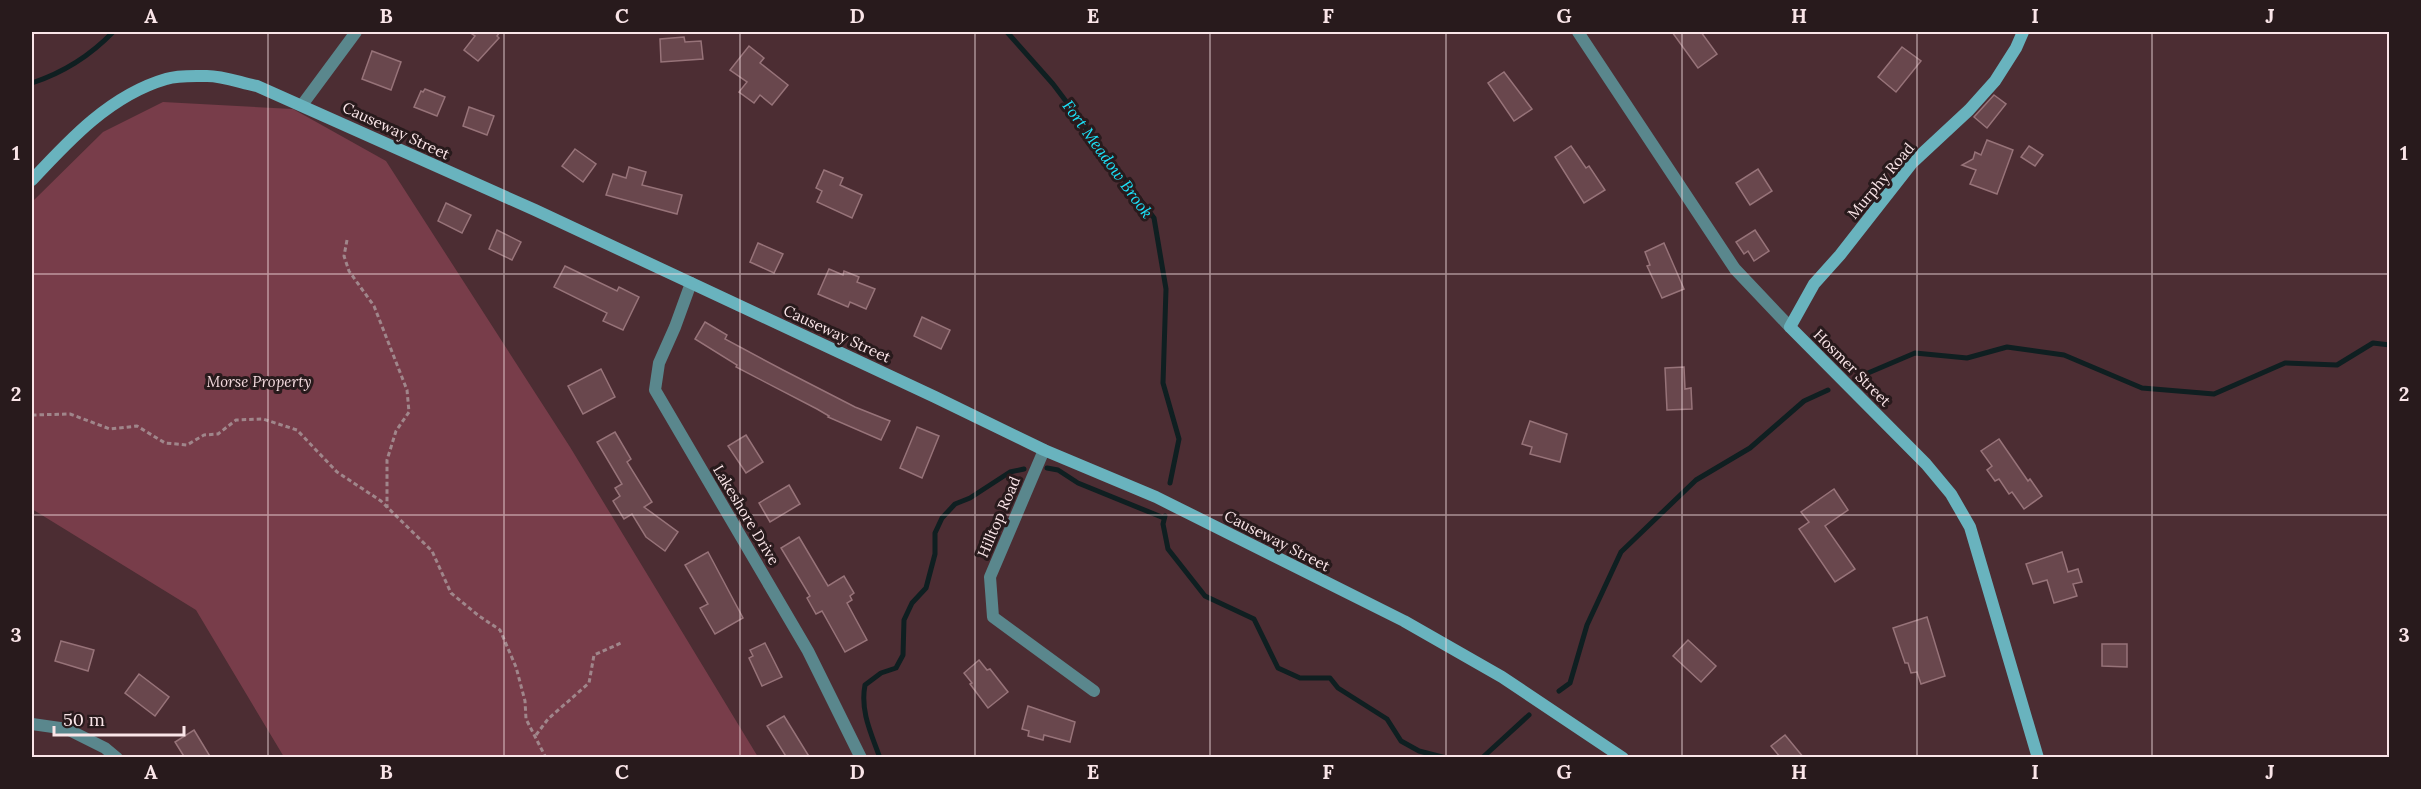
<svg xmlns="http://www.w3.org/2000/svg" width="2421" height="789" viewBox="0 0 2421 789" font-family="Lora,serif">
<rect width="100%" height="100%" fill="#4c2d33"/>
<!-- park -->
<path fill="#783d4a" d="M163 102 293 109 386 161 570 447 758 757H284L196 610 32 509V202L103 132Z"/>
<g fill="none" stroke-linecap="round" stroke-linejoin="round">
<!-- stream -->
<g stroke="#0f1f21" stroke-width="5">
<path d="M1007 32 1053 84 1154 218 1166 289 1163 383 1179 439 1170 483"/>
<path d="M32 83C62 73 91 55 113 32"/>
<path d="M1861 376 1915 353 1967 358 2007 347 2064 355 2142 388 2214 394 2285 363 2337 365 2373 343 2390 345"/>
<path d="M1047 468 1058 470 1078 483 1164 518"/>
<path d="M1165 516 1163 524 1168 549 1205 596 1254 619 1278 668 1300 678H1330L1338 688 1387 719 1401 741 1419 751 1446 758"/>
<path d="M1559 691 1570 683 1587 625 1621 552 1696 480 1750 448 1804 401 1828 390"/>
<path d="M880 758C871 733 860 711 865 685L881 673 896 668 903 655 904 620 912 603 926 588 935 554V533L942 518 955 504 970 498 1010 472 1024 469"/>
<path d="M1482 758 1529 715"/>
</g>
</g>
<!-- building -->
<g fill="#69474d" stroke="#977379" stroke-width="1.5">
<path d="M469 32H500L497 36 499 38 478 61 464 50 475 36Z"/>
<path d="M1672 32H1701L1717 54 1698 68Z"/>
<path d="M684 37 685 42 701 41 703 59 661 62 660 39Z"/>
<path d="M749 46 764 58 760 63 788 85 772 105 760 95 754 103 739 92 747 82 730 70Z"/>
<path d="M1902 47 1921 61 1896 92 1878 77Z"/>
<path d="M372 51 401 62 391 90 362 79Z"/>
<path d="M1504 72 1532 109 1514 121 1488 83Z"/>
<path d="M425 89 445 97 437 116 414 107 421 91 423 92Z"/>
<path d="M1994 95 2006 104 1987 128 1974 117Z"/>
<path d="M469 107 494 116 487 135 463 126Z"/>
<path d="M1987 140 2013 150 1997 194 1970 184 1976 170 1962 165 1973 159 1975 152 1981 155Z"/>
<path d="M1571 146 1586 168 1589 166 1605 190 1584 203 1555 157Z"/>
<path d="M2029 146 2043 155 2035 166 2021 157Z"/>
<path d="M575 149 596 164 583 182 562 166Z"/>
<path d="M629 167 646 172 642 185 682 195 677 214 606 195 613 174 626 178Z"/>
<path d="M1758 169 1772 191 1750 205 1736 183Z"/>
<path d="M824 170 843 178 840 185 862 195 852 218 817 202 822 191 816 188Z"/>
<path d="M446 203 471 215 462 233 438 221Z"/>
<path d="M497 230 521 242 512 260 489 249Z"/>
<path d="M1755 230 1769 251 1754 261 1748 251 1744 254 1736 242Z"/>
<path d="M758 243 783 254 774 273 750 262Z"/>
<path d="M1664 243 1684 289 1662 298 1647 266 1650 265 1645 252Z"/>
<path d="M565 266 617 291 619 287 639 297 623 330 603 321 607 313 554 287Z"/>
<path d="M829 269 843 275 844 271 859 277 857 282 875 289 866 309 850 302 848 307 818 294Z"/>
<path d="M922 317 950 330 941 349 914 336Z"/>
<path d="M705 322 727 335 725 339 783 370 855 407 890 421 881 440 828 417 829 416 817 409 736 367 737 365 695 339Z"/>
<path d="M1684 367 1685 389 1691 388 1692 409 1667 410 1665 368Z"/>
<path d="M601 369 615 397 583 414 568 386Z"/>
<path d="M1530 421 1567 434 1560 462 1530 454 1532 447 1522 444Z"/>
<path d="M917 427 939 436 922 478 900 468Z"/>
<path d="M615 432 631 459 627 462 652 502 644 507 678 532 665 551 646 537 632 514 624 519 613 501 620 496 615 488 622 484 597 442Z"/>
<path d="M746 435 763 462 746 473 728 446Z"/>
<path d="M1999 439 2028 481 2030 479 2042 496 2024 509 2012 492 2009 494 1999 479 1995 481 1987 470 1992 466 1981 451Z"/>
<path d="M789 485 800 504 770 522 759 503Z"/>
<path d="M1834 489 1848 510 1825 526 1855 569 1835 582 1799 529 1809 522 1801 512Z"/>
<path d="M799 537 828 586 844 576 854 593 850 596 852 600 847 603 867 640 845 652 822 611 816 614 807 598 810 596 781 548Z"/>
<path d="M708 552 743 618 715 634 700 608 708 604 685 565Z"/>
<path d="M2062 552 2068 572 2078 569 2082 582 2073 584 2077 596 2054 603 2047 580 2033 584 2026 564Z"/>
<path d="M1927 617 1945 676 1921 684 1917 672 1911 673 1908 663H1905L1893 628Z"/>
<path d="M1688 640 1716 666 1701 682 1673 656Z"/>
<path d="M61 641 94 650 88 671 55 661Z"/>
<path d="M765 643 782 677 762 686 749 658 753 656 750 650Z"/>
<path d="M2102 644H2127V667L2102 666Z"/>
<path d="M979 660 987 670 990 669 1008 692 988 708 970 684 972 683 964 673Z"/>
<path d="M139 674 169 697 155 716 125 693Z"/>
<path d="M1028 706 1075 722 1070 742 1044 735 1043 740 1028 736 1029 731 1022 729Z"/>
<path d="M784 716 810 758H787L767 726Z"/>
<path d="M194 730 211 758H185L175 742Z"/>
<path d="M1785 735 1804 758H1781L1771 746Z"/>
</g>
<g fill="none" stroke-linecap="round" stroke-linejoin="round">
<!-- path -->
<g stroke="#a0868b" stroke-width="3" stroke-dasharray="4.5 3" stroke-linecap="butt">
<path d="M347 240 344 256 349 271 374 306 407 390 409 412 396 431 387 460V508"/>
<path d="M32 415 70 414 110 429 137 426 165 443 187 445 204 435 218 434 236 420 263 419 297 430 337 472 381 501 432 551 451 593 479 616 500 630 516 667 525 701 526 719 546 758"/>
<path d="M536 735 548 719 589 683 594 655 621 643"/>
</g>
<!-- street -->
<g stroke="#5a878d" stroke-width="12">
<path d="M1578 32 1735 269 1790 327"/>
<path d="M302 105 356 32"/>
<path d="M691 283 675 327 659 363 655 390 808 651 861 758"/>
<path d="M1044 450 990 577 993 617 1094 691"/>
<path d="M32 724 67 729 105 748 117 758"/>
</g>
<!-- secondary -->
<g stroke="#69b3be" stroke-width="12">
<path d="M2023 32 2016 48 1995 81 1969 110 1912 163 1840 255 1814 284 1790 327 1926 464 1951 494 1970 527 2038 758"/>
<path d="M32 180C70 139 111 95 166 79 178 75 195 76 207 76 224 76 241 83 257 86L535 210 935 397 1044 450 1156 497 1404 621 1502 677 1623 758"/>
</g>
</g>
<!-- grid -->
<path fill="none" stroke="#fae5e8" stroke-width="1.5" stroke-opacity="0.55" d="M268 32V758M504 32V758M740 32V758M975 32V758M1210 32V758M1446 32V758M1682 32V758M1917 32V758M2152 32V758M32 274H2390M32 515H2390"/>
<g text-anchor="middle" stroke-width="6" stroke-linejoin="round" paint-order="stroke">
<!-- street labels -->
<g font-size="15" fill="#fae5e8" stroke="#281a1c">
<text transform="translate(396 131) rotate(25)" y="5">Causeway Street</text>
<text transform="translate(1881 181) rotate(-50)" y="5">Murphy Road</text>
<text transform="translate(837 334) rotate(25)" y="5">Causeway Street</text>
<text transform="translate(1852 368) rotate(45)" y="5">Hosmer Street</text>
<text transform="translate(746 515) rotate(59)" y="5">Lakeshore Drive</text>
<text transform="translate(999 517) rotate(-67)" y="5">Hilltop Road</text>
<text transform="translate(1277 541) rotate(27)" y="5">Causeway Street</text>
</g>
<!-- park labels -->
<g font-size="15" font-style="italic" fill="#f2d9dd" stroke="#281a1c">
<text x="259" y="387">Morse Property</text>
</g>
<!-- water labels -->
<g font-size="16" font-style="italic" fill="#1de3fa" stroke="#281a1c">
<text transform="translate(1108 159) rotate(54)" y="6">Fort Meadow Brook</text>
</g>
</g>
<!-- border -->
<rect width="2421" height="789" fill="none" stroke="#281a1c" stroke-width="66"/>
<!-- scale -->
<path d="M54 726v9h130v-9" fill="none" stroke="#fae5e8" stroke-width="3"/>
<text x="63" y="726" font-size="18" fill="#fae5e8" stroke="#281a1c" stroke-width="4.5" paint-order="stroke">50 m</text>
<rect x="33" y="33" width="2355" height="723" fill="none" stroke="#fae5e8" stroke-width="2"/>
<g font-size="20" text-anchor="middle" font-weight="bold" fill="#fae5e8">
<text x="151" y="23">A</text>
<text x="386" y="23">B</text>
<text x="622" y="23">C</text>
<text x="857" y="23">D</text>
<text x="1093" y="23">E</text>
<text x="1328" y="23">F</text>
<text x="1564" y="23">G</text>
<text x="1799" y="23">H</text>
<text x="2035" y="23">I</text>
<text x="2270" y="23">J</text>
<text x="16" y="160">1</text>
<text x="2404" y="160">1</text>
<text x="16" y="401">2</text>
<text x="2404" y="401">2</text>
<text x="16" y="642">3</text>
<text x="2404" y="642">3</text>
<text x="151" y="779">A</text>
<text x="386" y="779">B</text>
<text x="622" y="779">C</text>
<text x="857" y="779">D</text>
<text x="1093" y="779">E</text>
<text x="1328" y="779">F</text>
<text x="1564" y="779">G</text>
<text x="1799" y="779">H</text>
<text x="2035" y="779">I</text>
<text x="2270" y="779">J</text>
</g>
</svg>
